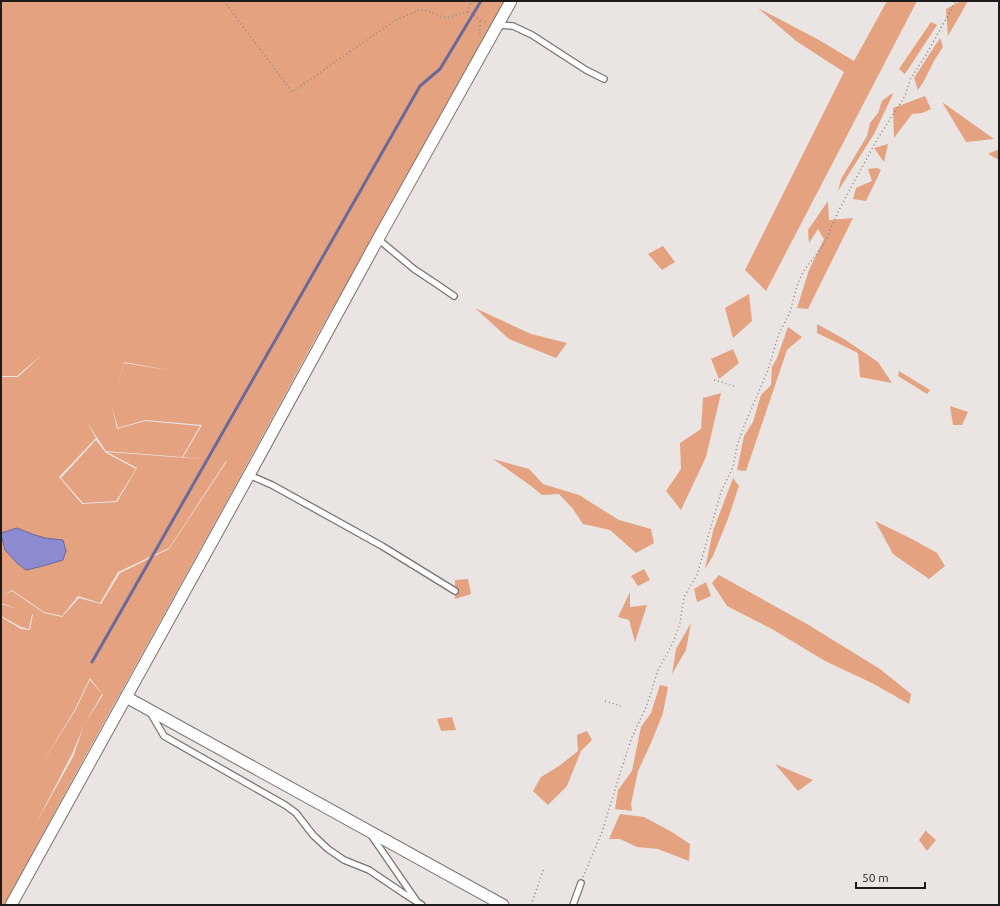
<svg xmlns="http://www.w3.org/2000/svg" width="1000" height="906" viewBox="0 0 1000 906" font-family="Ubuntu,sans-serif">
<rect width="100%" height="100%" fill="#eae5e2"/>
<!-- green -->
<g fill="#e4a280" fill-rule="evenodd">
<path d="M1 1H507L313 343 227 501 86 755 4 905H1V617L21 629 30 630 33 614H32L29 629 21 627 1 616V604L21 610 1 603V377H18L44 353 17 376H1V224L6 225 1 224ZM124 362 174 371 124 363 115 398ZM112 407 118 428 145 420 202 425 183 457 201 459 107 452 137 468 117 502 82 504 59 477 96 438 86 421 106 451 182 457 200 426 145 421 117 429ZM226 461H227L169 549 120 573 101 604 79 598 62 617 44 613 12 591 3 596 12 590 44 612 62 616 78 596 100 603 118 572 169 548ZM90 678 103 695 84 725 73 757 35 825 72 754 84 725 102 694 90 680 75 711 38 770 74 711Z"/>
<path d="M887 1H917L766 291 745 270 844 72 796 41 758 8 819 40 854 61Z"/>
<path d="M959 1H968L948 36 946 9 959 2Z"/>
<path d="M931 22 937 25 905 74 899 69Z"/>
<path d="M940 38 943 47 935 59 924 81 918 90 914 78Z"/>
<path d="M891 94H893L874 134 838 191 841 179 867 136 870 123 878 113 882 101Z"/>
<path d="M925 96 931 109 922 113 912 114 894 138 893 108Z"/>
<path d="M942 102 994 139 966 142Z"/>
<path d="M888 144 884 162 874 148Z"/>
<path d="M999 149V160L988 154Z"/>
<path d="M877 168 881 170 866 201 853 199 856 188 872 181 868 169Z"/>
<path d="M828 201 829 220 853 218 808 309 797 308 809 270 824 239 818 229 809 243 808 230Z"/>
<path d="M663 246 675 262 662 270 648 254Z"/>
<path d="M749 294 752 321 733 338 725 308Z"/>
<path d="M475 308 531 334 567 343 556 358 509 339Z"/>
<path d="M817 324 844 339 878 362 892 383 860 377 858 353 817 333Z"/>
<path d="M788 327 802 337 787 350 746 471 737 470 744 436 753 422 761 395 771 385 772 367 777 358Z"/>
<path d="M733 349 739 363 719 379 711 359Z"/>
<path d="M899 371 930 390 927 394 898 376Z"/>
<path d="M721 393 706 457 681 510 666 491 681 469 680 443 701 429 703 398Z"/>
<path d="M950 406 968 412 962 425H953Z"/>
<path d="M96 440 106 453 136 469 116 501 83 503 61 478Z"/>
<path d="M493 459 529 469 543 484 579 495 619 520 651 529 654 543 636 553 610 530 583 524 573 509 559 494 542 495 531 486Z"/>
<path d="M733 478 739 486 729 516 713 556 705 569 713 531Z"/>
<path d="M875 521 914 540 937 553 945 566 929 579 893 554Z"/>
<path d="M644 569 650 580 638 586 631 576Z"/>
<path d="M719 575 807 624 880 669 911 694 909 704 872 683 825 661 772 629 727 606 712 583Z"/>
<path d="M468 579 471 594 455 599V580Z"/>
<path d="M706 582 711 596 697 602 694 589Z"/>
<path d="M630 592V607L647 605 635 642 629 620 618 617Z"/>
<path d="M691 623 686 650 672 674 676 649Z"/>
<path d="M660 685 668 687 663 713 651 743 638 771 631 804 632 811 615 809 618 790 632 771 641 727 651 713Z"/>
<path d="M452 717 456 730 441 731 437 719Z"/>
<path d="M587 731 592 740 581 751 567 786 548 805 533 791 541 777 559 766 578 751 577 735Z"/>
<path d="M775 764 813 780 798 791Z"/>
<path d="M620 814 644 817 672 832 690 844 689 861 658 849 637 847 620 839H609Z"/>
<path d="M926 830 927 832 936 840 927 851 919 840Z"/>
</g>
<!-- water -->
<path fill="#8c8ad1" stroke="#6b699a" d="M17 528 32 534 45 538 63 540 66 551 63 560 43 566 26 570 18 564 5 550 1 534V533Z"/>
<g fill="none" stroke-linecap="round" stroke-linejoin="round">
<!-- stream -->
<path stroke="#6b699a" stroke-width="3" d="M92 662 420 86 440 69 481 1"/>
<!-- lane casing -->
<g stroke="#777370" stroke-width="8">
<g id="lane">
<path d="M498 25 513 26 532 35 586 70 604 79"/>
<path d="M378 239 414 269 441 287 454 296"/>
<path d="M249 475 272 485 382 546 455 591"/>
<path d="M150 712 164 736 285 805 296 813 313 835 328 849 344 860 369 870 403 893 422 905"/>
<path d="M371 835 416 900"/>
<path d="M573 905 581 883"/>
</g>
</g>
<!-- street casing -->
<g stroke="#777370" stroke-width="13">
<g id="street">
<path d="M126 697 503 905"/>
<path d="M11 905 249 475 378 239 511 1"/>
</g>
</g>
<!-- path -->
<g stroke="#898684" stroke-width="1.5" stroke-dasharray="1 3" stroke-linecap="butt">
<path d="M224 1 292 92 394 21 421 9 446 18 467 12 473 14 478 19 488 23"/>
<path d="M467 12 472 1"/>
<path d="M480 34V20"/>
<path d="M714 380 734 386"/>
<path d="M605 701 621 706"/>
<path d="M583 877 602 832 622 767 632 737 647 705 658 670 673 643 680 623 684 597 697 575 721 492 733 467 737 446 744 426 768 370 778 336 790 312 797 286 803 272 824 244 839 210 854 182 878 138 905 96 911 78 926 55 956 1"/>
<path d="M531 905 544 868"/>
</g>
<!-- lane -->
<use href="#lane" stroke="#fff" stroke-width="5.5"/>
<!-- street -->
<use href="#street" stroke="#fff" stroke-width="11"/>
</g>
<!-- border -->
<rect width="1000" height="906" fill="none" stroke="#1e1c1b" stroke-width="4"/>
<!-- scale -->
<path d="M856 882v6h69v-6" fill="none" stroke="#1e1c1b" stroke-width="2"/>
<text x="862" y="882" font-size="12" fill="#1e1c1b" stroke="#eae5e2" stroke-width="3" paint-order="stroke">50 m</text>
</svg>
